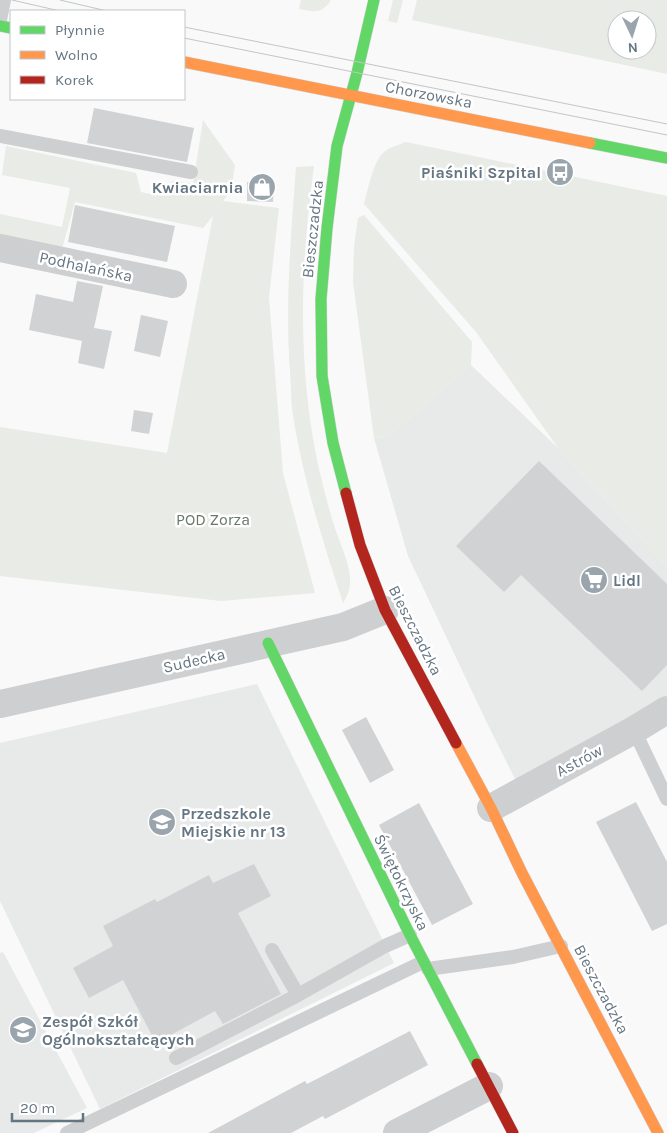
<svg xmlns="http://www.w3.org/2000/svg" width="667" height="1133" viewBox="0 0 667 1133" font-family="Karla,sans-serif">
<rect width="100%" height="100%" fill="#f9f9f9"/>
<!-- built -->
<g fill="#e8e9e9">
<path d="M471 365 558 448 667 567V696L516 781 487 723 408 556 374 438 388 437Z"/>
<path d="M257 684 394 963 100 1109 0 901V743Z"/>
<path d="M3 952 87 1108 34 1133H0V953Z"/>
</g>
<!-- green -->
<g fill="#e8ebe6" fill-rule="evenodd">
<path d="M301 0H331C322 14 315 12 299 9Z"/>
<path d="M393 0H403L397 23 388 21Z"/>
<path d="M417 0H667V74L412 20ZM617 20H647V50H617Z"/>
<path d="M203 120 235 165 231 191 223 201 279 208 269 298 283 473 315 593 221 601 0 576V427L167 453 213 216 203 228 75 202 62 249 0 236V214L62 227 70 188 2 175 6 146 136 173 141 192 156 195 174 180 193 184Z"/>
<path d="M406 142 667 196V567L558 448 476 332 364 204C368 190 373 161 384 152 390 147 398 145 406 142Z"/>
<path d="M314 166C300 267 297 369 319 469 324 489 329 511 336 531 341 546 349 562 350 578 351 587 348 595 343 603 322 539 302 476 292 409 291 397 291 384 290 371 285 303 291 235 296 167Z"/>
<path d="M364 215 472 342 471 365 388 437 374 438 353 282 354 246 358 218Z"/>
</g>
<!-- building -->
<g fill="#d0d2d3">
<path d="M94 108 194 128 187 162 87 143Z"/>
<path d="M274 181 273 202 247 201V182Z"/>
<path d="M75 205 175 226 167 262 68 242Z"/>
<path d="M77 281 103 286 94 328 112 331 104 369 78 363 82 341 29 330 36 294 73 302Z"/>
<path d="M141 315 168 321 160 357 134 351Z"/>
<path d="M134 410 153 413 149 434 131 431Z"/>
<path d="M539 461 667 584V665L642 691 521 575 504 592 456 546Z"/>
<path d="M366 717 394 770 370 783 342 730Z"/>
<path d="M636 802 667 862V924L652 931 596 822Z"/>
<path d="M419 803 473 904 432 925 379 825Z"/>
<path d="M254 864 271 896 238 913 281 994 223 1024 215 1011 156 1043 123 980 89 998 73 968 113 946 103 926 155 899 157 902 209 875 213 883Z"/>
<path d="M410 1031 428 1065 325 1119 323 1116 291 1133H208L305 1081 307 1084Z"/>
</g>
<g fill="none" stroke-linecap="round" stroke-linejoin="round">
<!-- fast casing -->
<g stroke="#d5d6d7" stroke-width="12">
<g id="fast">
<path d="M0 26 11 28"/>
<path d="M590 143 667 158"/>
<path d="M346 493 333 443 322 376 321 299 327 228 337 146 357 73 374 0"/>
<path d="M268 643 410 935 477 1064"/>
</g>
</g>
<!-- slow casing -->
<g stroke="#d5d6d7" stroke-width="12">
<g id="slow">
<path d="M184 62 590 143"/>
<path d="M456 743 491 808 522 873 658 1133"/>
</g>
</g>
<!-- jam casing -->
<g stroke="#d5d6d7" stroke-width="12">
<g id="jam">
<path d="M346 493 360 545 385 610 456 743"/>
<path d="M477 1064 513 1133"/>
</g>
</g>
<!-- lane -->
<g stroke="#cecfd0" stroke-width="14">
<path d="M0 20 4 0"/>
<path d="M0 136 191 172"/>
<path d="M634 730 667 799"/>
<path d="M272 950 298 995"/>
<path d="M428 969 513 957 561 946"/>
<path d="M176 1058 298 995 385 946 410 935"/>
<path d="M67 1133 423 962"/>
</g>
<!-- street -->
<g stroke="#cecfd0" stroke-width="28">
<path d="M0 248 173 284"/>
<path d="M0 704 343 627 385 610"/>
<path d="M491 808 634 730 667 710"/>
<path d="M397 1133 489 1086"/>
</g>
<!-- fast -->
<use href="#fast" stroke="#63d668" stroke-width="11"/>
<!-- slow -->
<use href="#slow" stroke="#ff974d" stroke-width="11"/>
<!-- jam -->
<use href="#jam" stroke="#b3261e" stroke-width="11"/>
<!-- tram -->
<g stroke="#c3c5c6" stroke-width="1">
<path d="M12 0 60 11"/>
<path d="M60 0 107 11"/>
<path d="M184 27 667 124"/>
<path d="M184 38 667 135"/>
</g>
</g>
<!-- icons -->
<defs>
<g id="bus-disc" transform="scale(1.4375)"><circle r="9.5" fill="#99a4ac" stroke="#fff"/><path d="M-5-6H5V4H4V6H2V4H-2V6H-4V4H-5ZM-3.5-4V0h7V-4ZM-3.5 1.2v1.5H-2V1.2ZM2 1.2v1.5H3.5V1.2Z" fill="#fff"/></g>
<g id="shop-disc" transform="scale(1.4375)"><circle r="9.5" fill="#99a4ac" stroke="#fff"/><path d="M-5-2.5h2.3a2.7 3.5 0 0 1 5.4 0H5L5.5 6h-11ZM-1.5-2.5h3a1.5 2.3 0 0 0-3 0Z" fill="#fff"/></g>
<g id="supermarket-disc" transform="scale(1.4375)"><circle r="9.5" fill="#99a4ac" stroke="#fff"/><path d="M-6-5.5h2.5l.6 2H6L4.5 2H-2.5L-4.4-4H-6ZM-1.5 3.2a1.3 1.3 0 1 0 .1 0ZM3 3.2a1.3 1.3 0 1 0 .1 0Z" fill="#fff"/></g>
<g id="school-disc" transform="scale(1.4375)"><circle r="9.5" fill="#99a4ac" stroke="#fff"/><path d="M0-5L7-2L0 1L-7-2ZM-4 1L0 2.5L4 1V4Q0 6-4 4Z" fill="#fff"/></g>
</defs>
<g fill-rule="evenodd">
<use href="#bus-disc" x="560" y="172"/>
<use href="#shop-disc" x="262" y="187"/>
<use href="#supermarket-disc" x="594" y="580"/>
<use href="#school-disc" x="162" y="822"/>
<use href="#school-disc" x="23" y="1030"/>
</g>
<g text-anchor="middle" stroke-width="5" stroke-linejoin="round" paint-order="stroke">
<!-- street labels -->
<g font-size="16" fill="#657683" stroke="#fff">
<text transform="translate(429 94) rotate(11)" y="6">Chorzowska</text>
<text transform="translate(312 229) rotate(-84)" y="6">Bieszczadzka</text>
<text transform="translate(86 266) rotate(12)" y="6">Podhalańska</text>
<text transform="translate(416 630) rotate(63)" y="6">Bieszczadzka</text>
<text transform="translate(194 660) rotate(-13)" y="6">Sudecka</text>
<text transform="translate(579 760) rotate(-28)" y="6">Astrów</text>
<text transform="translate(402 882) rotate(64)" y="6">Świętokrzyska</text>
<text transform="translate(602 989) rotate(62)" y="6">Bieszczadzka</text>
</g>
<!-- poi labels -->
<g font-size="16" font-weight="bold" fill="#657683" stroke="#fff" text-anchor="start">
<text x="541" y="178" text-anchor="end">Piaśniki Szpital</text>
<text x="243" y="193" text-anchor="end">Kwiaciarnia</text>
<text x="613" y="586">Lidl</text>
<text x="181" y="819">Przedszkole<tspan x="181" dy="18">Miejskie nr 13</tspan></text>
<text x="42" y="1027">Zespół Szkół<tspan x="42" dy="18">Ogólnokształcących</tspan></text>
</g>
<!-- park labels -->
<g font-size="16" fill="#687a64" stroke="#fff">
<text x="213" y="525">POD Zorza</text>
</g>
</g>
<!-- legend -->
<rect x="10" y="10" width="175" height="90" fill="#ffffff" stroke="#c1c8cd"/>
<rect x="20" y="26" width="25" height="8" fill="#63d668" stroke="#c1c8cd"/>
<text x="55" y="35" font-size="15" fill="#657683">Płynnie</text>
<rect x="20" y="51" width="25" height="8" fill="#ff974d" stroke="#c1c8cd"/>
<text x="55" y="60" font-size="15" fill="#657683">Wolno</text>
<rect x="20" y="76" width="25" height="8" fill="#b3261e" stroke="#c1c8cd"/>
<text x="55" y="85" font-size="15" fill="#657683">Korek</text>
<!-- north arrow -->
<g transform="translate(632 35) rotate(176)"><circle r="24" fill="#ffffff" stroke="#c1c8cd"/>
<path d="M0-4L9 19L0 12L-9 19Z" fill="#99a4ac"/>
<text y="-8" font-size="14" font-weight="bold" text-anchor="middle" fill="#657683">N</text>
</g>
<!-- scale -->
<path d="M12 1113v8h71v-8" fill="none" stroke="#657683" stroke-width="2.5"/>
<text x="20" y="1113" font-size="15" fill="#657683" stroke="#ffffff" stroke-width="4" paint-order="stroke">20 m</text>
</svg>
